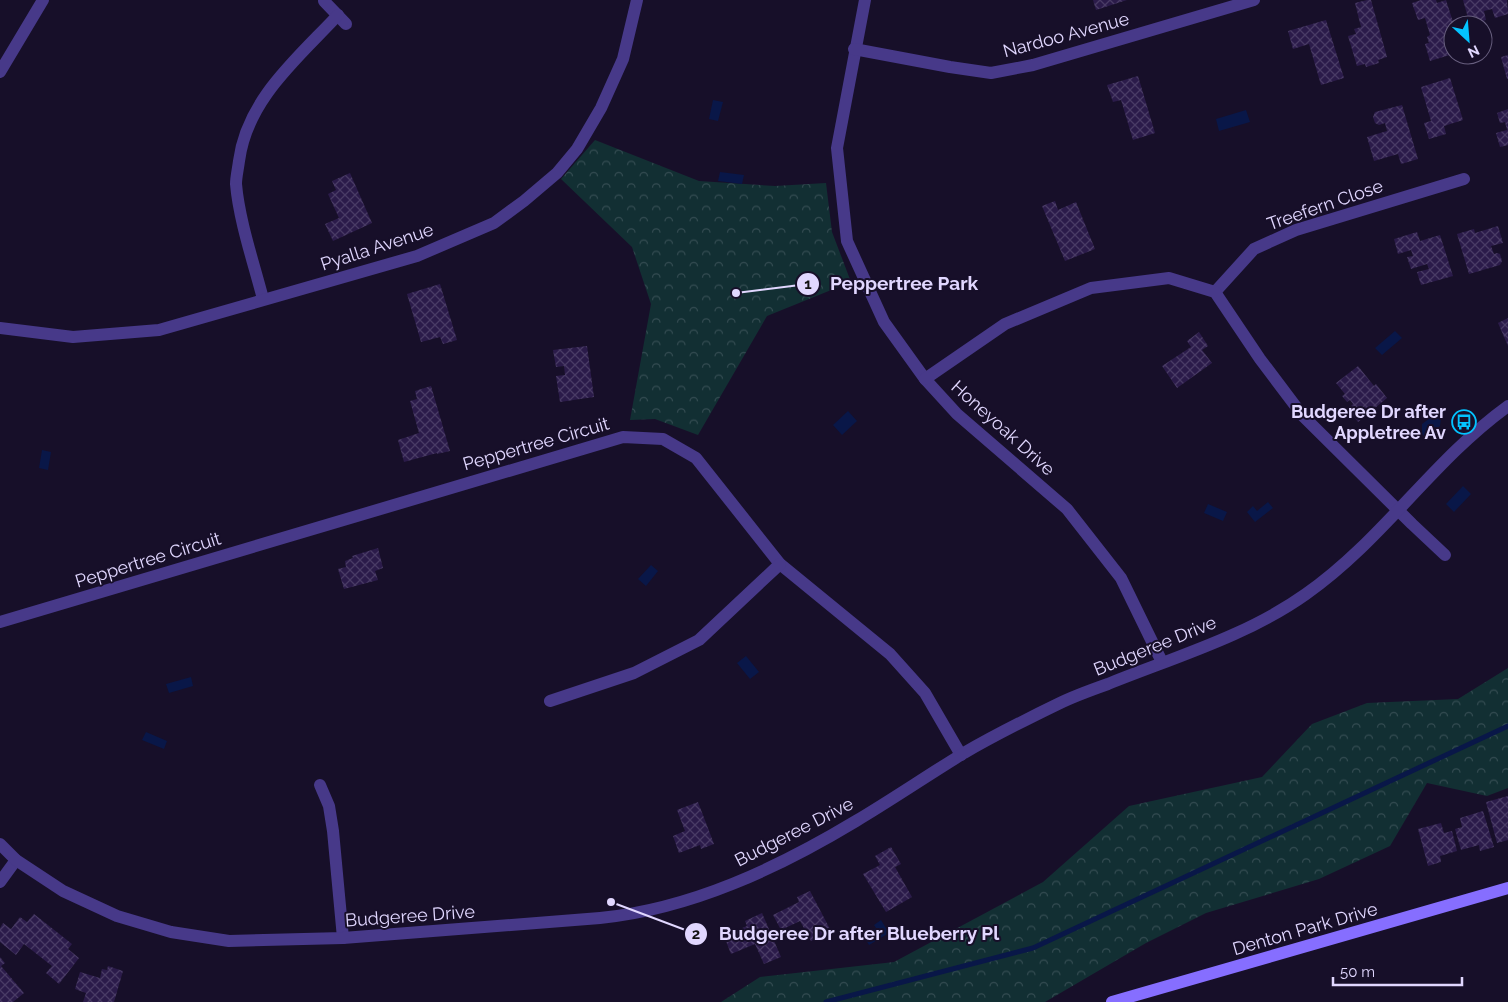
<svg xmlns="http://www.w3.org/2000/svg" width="1508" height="1002" viewBox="0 0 1508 1002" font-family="Raleway,sans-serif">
<defs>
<pattern id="forest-crowns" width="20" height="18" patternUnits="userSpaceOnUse" patternTransform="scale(1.25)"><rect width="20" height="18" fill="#122f33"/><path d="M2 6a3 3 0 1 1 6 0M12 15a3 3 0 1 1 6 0" fill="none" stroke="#344c52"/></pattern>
<pattern id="building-cross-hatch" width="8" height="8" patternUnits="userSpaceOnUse" patternTransform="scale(1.25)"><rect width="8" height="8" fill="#2b1b4a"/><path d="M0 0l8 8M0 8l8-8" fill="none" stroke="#493b65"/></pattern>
</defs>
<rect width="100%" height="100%" fill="#170f29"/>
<!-- forest -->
<g fill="url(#forest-crowns)">
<path d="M595 140 699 181 775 186 826 183 832 232 851 282 767 316 698 435 655 419 630 420 651 304 632 247 561 179Z"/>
<path d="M1508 668V788L1487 796 1427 783 1390 846 1319 879 1206 913 1146 943 1045 1002H721L760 977 894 962 1043 882 1129 806 1262 777 1312 724 1367 703 1458 699Z"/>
</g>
<!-- water -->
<g fill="#091748">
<path d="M713 100 723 102 718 121 709 119Z"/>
<path d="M1246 110 1250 122 1219 131 1216 119Z"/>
<path d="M720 172 744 175 742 184 718 181Z"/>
<path d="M1395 331 1402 338 1382 355 1375 348Z"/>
<path d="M848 411 857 421 842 435 833 425Z"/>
<path d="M1437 413 1441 418 1440 426 1426 438 1422 434V424Z"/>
<path d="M42 450 51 452 48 470 39 468Z"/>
<path d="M1463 486 1471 494 1454 512 1446 504Z"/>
<path d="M1268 502 1273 508 1255 522 1247 512 1253 506 1257 511Z"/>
<path d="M1208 504 1227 512 1223 521 1204 513Z"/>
<path d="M651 565 658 571 646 586 638 579Z"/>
<path d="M746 656 759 672 750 679 737 663Z"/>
<path d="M191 677 193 686 169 693 166 684Z"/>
<path d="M146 732 167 741 164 749 142 740Z"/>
<path d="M881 920 889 933 869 945 863 935 876 928 874 925Z"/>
</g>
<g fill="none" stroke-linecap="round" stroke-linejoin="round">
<!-- stream -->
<path stroke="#091748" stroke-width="5" d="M826 1002 1033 948 1508 726"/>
</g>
<!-- building -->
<g fill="url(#building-cross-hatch)">
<path d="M1093 0H1127L1096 10Z"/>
<path d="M1367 0H1371L1387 57 1378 60 1379 63 1366 67 1365 64 1357 66 1348 36 1356 34 1354 29 1361 27 1355 3Z"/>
<path d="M1421 0H1436L1437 3 1446 0 1454 25 1453 54 1430 61 1425 44 1429 43 1427 37 1430 35 1425 18 1418 20 1412 3Z"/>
<path d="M1463 0H1507L1508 14 1495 18 1492 9 1484 11 1486 20 1470 25Z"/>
<path d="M1326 20 1344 78 1321 85 1309 44 1293 49 1288 31Z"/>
<path d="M1508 55V79H1507L1501 57Z"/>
<path d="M1138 76 1155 133 1133 140 1121 100 1113 102 1107 85Z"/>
<path d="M1450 78 1463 120 1444 126 1446 134 1429 139 1424 123 1431 121 1421 87Z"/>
<path d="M1402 105 1418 159 1401 164 1398 154 1374 161 1367 137 1387 131 1385 123 1379 125 1375 123 1373 117 1375 112Z"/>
<path d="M1508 109V145L1500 147 1496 133 1507 130 1505 122 1500 123 1497 113Z"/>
<path d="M350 173 372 223 333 241 325 224 339 218 328 194 336 190 332 181Z"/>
<path d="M1055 201 1058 210 1076 202 1095 249 1065 261 1042 206Z"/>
<path d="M1498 226 1503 243 1491 246 1494 254 1497 253 1500 254 1502 261 1500 265 1469 274 1457 234 1474 229 1475 233Z"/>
<path d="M1417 232 1420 241 1440 235 1453 276 1421 285 1417 272 1429 269 1427 264 1411 269 1407 257 1413 256 1411 250 1398 254 1394 239Z"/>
<path d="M440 284 457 340 443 344 440 337 421 342 407 294Z"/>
<path d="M1508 318V346L1498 323Z"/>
<path d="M1199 332 1208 346 1202 350 1212 363 1177 388 1162 366 1191 347 1187 341Z"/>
<path d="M587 346 594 397 560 402 556 376 565 375 564 366 556 367 553 350Z"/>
<path d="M1358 366 1374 386 1376 384 1387 398 1358 422 1348 409 1353 404 1350 400 1347 402 1342 396 1345 394 1336 383Z"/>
<path d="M431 386 450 451 437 454V453L404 462 398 440 419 433 410 401 417 399 415 391Z"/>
<path d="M378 548 383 568 375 571 378 580 344 589 338 569 346 567 345 561 353 558 352 556Z"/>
<path d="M1508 796V840L1497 843 1486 802Z"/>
<path d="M698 802 714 844 701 849 700 845 679 853 673 836 685 831 677 810Z"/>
<path d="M1483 811 1494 847 1480 851 1479 845 1461 850 1455 829 1462 827 1460 818Z"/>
<path d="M1441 823 1444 833 1452 831 1457 851 1440 856 1441 862 1428 866 1418 829Z"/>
<path d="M891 847 901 864 895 867 912 897 886 912 863 874 880 865 875 856Z"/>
<path d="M810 891 831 931 811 941 800 921 781 930 773 915 799 902 797 897Z"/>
<path d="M762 913 781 957 764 964 755 944 731 954 724 936 747 926 745 921Z"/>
<path d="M34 914 72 944 68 949 79 958 59 984 46 973 52 966 24 944 16 955 0 942V928L3 923 11 929 20 917 27 922Z"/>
<path d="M0 957 5 963 1 966 24 993 13 1002H0Z"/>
<path d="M108 966 123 971 114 1002H83L86 993 75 989 80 972 100 978 102 969 107 970Z"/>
</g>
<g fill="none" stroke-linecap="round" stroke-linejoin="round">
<!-- minor -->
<g stroke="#473989" stroke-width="12">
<path d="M865 0 837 148 847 241 884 322 925 379 957 414 1067 509 1121 578 1162 662"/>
<path d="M324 1 346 24"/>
<path d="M854 49 950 67 991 73 1033 65 1254 0"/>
<path d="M1215 292 1254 249 1296 230 1464 179"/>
<path d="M263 299C254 264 239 220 236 184 236 177 238 169 239 161 247 99 298 58 338 15"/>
<path d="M0 328 73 337 159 330 417 256 494 223 524 201 557 173 577 149 601 108 623 59 637 0"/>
<path d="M925 379 1005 324 1091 288 1169 278 1215 292 1260 359 1303 416 1412 524 1445 555"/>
<path d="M0 622 623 437 663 439 696 458 780 564 890 654 925 693 961 755"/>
<path d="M550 701 634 673 699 640 780 564"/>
<path d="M320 785 329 806 333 831 343 938"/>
<path d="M0 882 16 860"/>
</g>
<!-- tertiary -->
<g stroke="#473989" stroke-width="12">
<path d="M0 72 43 0"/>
<path d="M0 844 16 860 63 891 117 916 171 932 229 941 343 938 600 918C691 909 778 868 856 821 893 799 928 775 964 753 995 735 1027 719 1058 704 1074 696 1091 690 1108 684 1175 657 1247 636 1306 594 1382 541 1433 460 1508 406"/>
</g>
<!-- secondary -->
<path stroke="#866eff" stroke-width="12" d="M1112 1002 1508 888"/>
</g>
<!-- icons -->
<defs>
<g id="bus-ring" transform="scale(1.25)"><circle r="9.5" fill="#170f29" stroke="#03c3ff" stroke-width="1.5"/><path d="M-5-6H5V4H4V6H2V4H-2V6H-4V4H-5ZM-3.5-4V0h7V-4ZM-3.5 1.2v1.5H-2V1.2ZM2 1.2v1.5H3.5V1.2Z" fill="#03c3ff"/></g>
</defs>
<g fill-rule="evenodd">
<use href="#bus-ring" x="1464" y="422"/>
</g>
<g text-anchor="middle" stroke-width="4" stroke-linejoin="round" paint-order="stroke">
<!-- street labels -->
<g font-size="18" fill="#e1d7ff" stroke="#170f29">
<text transform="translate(1066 35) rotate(-15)" y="6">Nardoo Avenue</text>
<text transform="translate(1325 205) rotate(-19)" y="6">Treefern Close</text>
<text transform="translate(377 247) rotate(-18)" y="6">Pyalla Avenue</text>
<text transform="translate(1003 428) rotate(42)" y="6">Honeyoak Drive</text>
<text transform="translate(536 444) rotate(-16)" y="6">Peppertree Circuit</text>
<text transform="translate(148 560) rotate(-17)" y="6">Peppertree Circuit</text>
<text transform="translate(1155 646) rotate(-22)" y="6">Budgeree Drive</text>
<text transform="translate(794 832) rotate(-27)" y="6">Budgeree Drive</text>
<text transform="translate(410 916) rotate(-4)" y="6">Budgeree Drive</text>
<text transform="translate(1305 929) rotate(-16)" y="6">Denton Park Drive</text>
</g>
<!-- poi labels -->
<g font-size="18" font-weight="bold" fill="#e1d7ff" stroke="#170f29" text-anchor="end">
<text x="1446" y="418">Budgeree Dr after<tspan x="1446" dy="21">Appletree Av</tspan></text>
</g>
</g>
<!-- callouts -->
<path fill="none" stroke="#e1d7ff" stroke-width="2" d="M736 293L808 284M611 902L696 934"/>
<g fill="#e1d7ff" stroke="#170f29" stroke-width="2">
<circle cx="736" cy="293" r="5"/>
<circle cx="611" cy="902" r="5"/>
<circle cx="808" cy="284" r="12"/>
<circle cx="696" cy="934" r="12"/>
</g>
<g font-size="15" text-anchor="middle" font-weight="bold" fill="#111">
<text x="808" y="289">1</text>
<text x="696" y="939">2</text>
</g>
<g font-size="19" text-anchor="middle" font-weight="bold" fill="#e1d7ff" stroke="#170f29" stroke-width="4" stroke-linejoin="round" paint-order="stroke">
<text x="904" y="290">Peppertree Park</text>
<text x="859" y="940">Budgeree Dr after Blueberry Pl</text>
</g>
<!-- north arrow -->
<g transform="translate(1468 40) rotate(154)"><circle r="24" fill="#170f29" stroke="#685f7f"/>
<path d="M0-4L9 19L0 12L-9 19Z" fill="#03c3ff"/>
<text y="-8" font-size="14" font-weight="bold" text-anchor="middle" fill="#e1d7ff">N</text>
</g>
<!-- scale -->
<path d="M1333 977v8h129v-8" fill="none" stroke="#e1d7ff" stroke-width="2.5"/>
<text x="1340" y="977" font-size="15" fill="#e1d7ff" stroke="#170f29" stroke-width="4" paint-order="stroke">50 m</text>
</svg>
